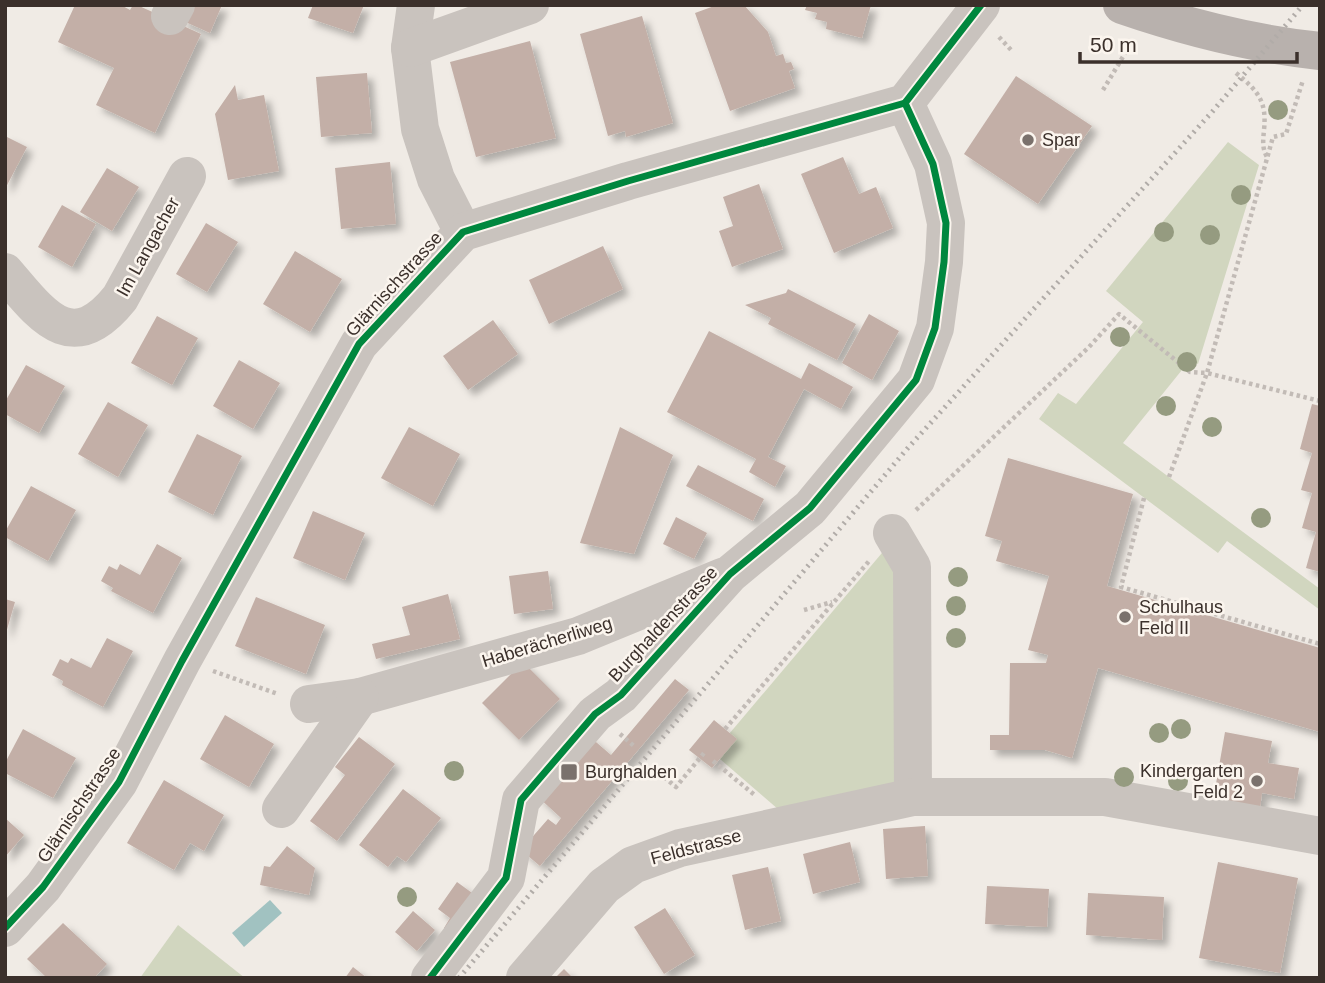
<svg xmlns="http://www.w3.org/2000/svg" width="1325" height="983" viewBox="0 0 1325 983" font-family="Helvetica,sans-serif">
<defs>
<filter id="shadow"><feDropShadow dx="6" dy="6" stdDeviation="3.5" flood-color="#0004"/></filter>
</defs>
<rect width="100%" height="100%" fill="#f0ebe5"/>
<!-- green -->
<g fill="#d1d6bf">
<path d="M1228 142 1259 165 1198 364 1190 360 1123 443 1320 589V610L1227 541 1218 553 1039 419 1058 393 1076 404 1143 322 1106 291Z"/>
<path d="M887 547 907 570V793L786 816 713 753Z"/>
<path d="M178 925 245 978H140Z"/>
</g>
<!-- water -->
<path fill="#a1c2c1" d="M270 900 282 913 244 947 232 933Z"/>
<!-- building -->
<g fill="#c3afa7" filter="url(#shadow)">
<path d="M75 5H121L130 10 133 5H137L201 34 155 133 96 105 114 68 58 42Z"/>
<path d="M188 5H222L210 33 181 20Z"/>
<path d="M313 5H364L353 33 308 18Z"/>
<path d="M717 5H744L768 32 776 56 783 54 786 63 791 62 794 69 789 71 795 88 730 111 695 13Z"/>
<path d="M807 5H871L862 38 826 29 827 22 815 19 817 13 805 10Z"/>
<path d="M642 16 673 123 626 137 625 131 608 136 580 34Z"/>
<path d="M530 41 556 138 476 157 450 62Z"/>
<path d="M367 73 372 133 321 137 316 77Z"/>
<path d="M1016 76 1092 126 1038 204 964 154Z"/>
<path d="M235 85 238 100 264 95 279 171 228 180 215 114Z"/>
<path d="M5 136 27 147 5 189Z"/>
<path d="M843 157 859 194 876 187 893 228 834 253 801 174Z"/>
<path d="M390 162 396 224 341 229 335 168Z"/>
<path d="M107 168 139 187 112 231 80 212Z"/>
<path d="M759 184 783 249 732 267 719 231 733 226 723 197Z"/>
<path d="M62 205 96 224 72 267 38 247Z"/>
<path d="M206 223 238 242 207 292 176 274Z"/>
<path d="M603 246 623 289 549 324 529 280Z"/>
<path d="M295 251 342 279 310 332 263 304Z"/>
<path d="M788 289 856 324 837 360 768 324 771 318 745 305 786 293Z"/>
<path d="M869 314 899 331 872 380 842 363Z"/>
<path d="M157 316 198 338 172 385 131 363Z"/>
<path d="M493 320 518 354 468 390 443 356Z"/>
<path d="M709 331 801 379 809 363 853 387 841 409 804 389 768 457 786 466 775 487 749 472 756 459 667 412Z"/>
<path d="M239 360 280 383 253 429 213 406Z"/>
<path d="M26 365 65 386 39 433 5 414V402Z"/>
<path d="M108 402 148 425 118 477 78 454Z"/>
<path d="M1312 404 1320 406V572L1306 568 1316 532 1302 528 1312 493 1301 490 1312 453 1300 449Z"/>
<path d="M409 427 460 454 433 506 381 478Z"/>
<path d="M620 427 673 455 634 554 580 543Z"/>
<path d="M197 434 242 456 213 515 168 492Z"/>
<path d="M1008 458 1133 494 1107 586 1320 648V732L1098 668 1072 758 1045 750H990V735H1009L1010 663H1046L1048 655 1028 650 1049 576 996 561 1002 541 985 536Z"/>
<path d="M698 465 764 499 753 521 686 486Z"/>
<path d="M31 486 76 510 48 561 5 537V532Z"/>
<path d="M313 511 365 533 345 580 293 558Z"/>
<path d="M676 517 707 533 694 559 663 544Z"/>
<path d="M157 544 182 558 153 613 111 591 113 588 101 581 109 566 117 570 120 564 140 575Z"/>
<path d="M548 571 553 609 514 614 509 576Z"/>
<path d="M448 594 460 639 376 659 372 644 410 635 402 607Z"/>
<path d="M256 597 325 625 306 674 235 646Z"/>
<path d="M5 599 15 602 6 633H5Z"/>
<path d="M107 638 133 651 103 707 62 685 63 681 52 675 60 659 68 663 71 658 91 668Z"/>
<path d="M523 662 560 699 519 740 482 703Z"/>
<path d="M675 679 689 690 540 866 521 850 548 819 556 825 561 818 537 796 589 736 611 755Z"/>
<path d="M225 715 274 744 249 787 200 759Z"/>
<path d="M714 720 737 739 712 768 689 750Z"/>
<path d="M23 729 76 758 53 798 5 773V763Z"/>
<path d="M1225 732 1272 741 1268 763 1299 768 1294 799 1262 793 1260 809 1213 801Z"/>
<path d="M359 737 395 764 337 841 310 821 345 775 335 767Z"/>
<path d="M164 780 224 815 204 851 190 843 174 870 127 843Z"/>
<path d="M403 789 441 818 406 862 397 856 388 867 359 845Z"/>
<path d="M5 818 24 835 5 857Z"/>
<path d="M925 826 928 876 886 879 883 829Z"/>
<path d="M850 842 860 882 813 894 803 854Z"/>
<path d="M287 846 315 868 309 895 260 885 264 866 270 867Z"/>
<path d="M1218 862 1298 878 1280 973 1199 958Z"/>
<path d="M768 867 781 921 745 930 732 875Z"/>
<path d="M457 882 479 898 453 934 444 928 450 918 438 909Z"/>
<path d="M987 886 1049 889 1047 927 985 924Z"/>
<path d="M1088 893 1164 897 1162 940 1086 935Z"/>
<path d="M665 908 695 955 664 974 634 927Z"/>
<path d="M413 911 435 930 417 951 395 932Z"/>
<path d="M63 923 107 964 94 978H47L27 959Z"/>
<path d="M353 967 367 978H345Z"/>
<path d="M564 969 573 978H555Z"/>
</g>
<g fill="none" stroke-linecap="round" stroke-linejoin="round">
<!-- path -->
<g stroke="#c2bbb6" stroke-width="4.5" stroke-dasharray="3.5 3.5" stroke-linecap="butt">
<path d="M999 37 1012 51"/>
<path d="M1236 73C1258 91 1267 101 1264 130 1263 141 1262 148 1267 157"/>
<path d="M1103 90 1127 50"/>
<path d="M1169 477 1207 373 1320 401"/>
<path d="M1144 498 1121 587 1320 644"/>
<path d="M916 510 1089 347 1119 314 1190 372 1207 373 1273 137 1286 134 1303 80"/>
<path d="M804 610 832 602"/>
<path d="M213 671 278 694"/>
<path d="M725 729 870 560"/>
<path d="M620 734 634 746"/>
<path d="M713 761 756 796"/>
<path d="M664 777 676 787 704 753"/>
</g>
<!-- minor -->
<g stroke="#c9c3be" stroke-width="38">
<path d="M416 5 410 48 420 129 436 179 463 232"/>
<path d="M170 16 176 5"/>
<path d="M410 48 530 5"/>
<path d="M5 272C41 314 71 359 120 298L187 176"/>
<path d="M892 533 912 567 913 797"/>
<path d="M309 704 360 697 578 636 722 577"/>
<path d="M281 809 360 697"/>
<path d="M5 928 43 887 119 782 182 661 359 344 463 232 628 181 905 103 981 5"/>
<path d="M430 978 506 878 521 800 595 714 621 695 730 574 810 508 916 380 935 328 944 262 946 223 933 164 905 103"/>
<path d="M525 978 604 886 633 865 680 848 913 797H1105L1320 836"/>
</g>
<!-- major -->
<path stroke="#b8b1ad" stroke-width="38" d="M1122 5C1186 27 1253 44 1320 51"/>
<!-- rail -->
<path stroke="#b1aca8" stroke-width="5" stroke-dasharray="2 5" stroke-linecap="butt" d="M459 978 907 449 1212 112 1303 5"/>
<!-- cycleway casing -->
<g stroke="#fbf5ee" stroke-width="11">
<g id="cycleway">
<path d="M5 928 43 887 119 782 182 661 359 344 463 232 628 181 905 103 981 5"/>
<path d="M430 978 506 878 521 800 595 714 621 695 730 574 810 508 916 380 935 328 944 262 946 223 933 164 905 103"/>
</g>
</g>
<!-- cycleway -->
<use href="#cycleway" stroke="#00873e" stroke-width="7"/>
</g>
<!-- trees -->
<g fill="#959b80">
<circle cx="1278" cy="110" r="10"/>
<circle cx="1241" cy="195" r="10"/>
<circle cx="1164" cy="232" r="10"/>
<circle cx="1210" cy="235" r="10"/>
<circle cx="1120" cy="337" r="10"/>
<circle cx="1187" cy="362" r="10"/>
<circle cx="1166" cy="406" r="10"/>
<circle cx="1212" cy="427" r="10"/>
<circle cx="1261" cy="518" r="10"/>
<circle cx="958" cy="577" r="10"/>
<circle cx="956" cy="606" r="10"/>
<circle cx="956" cy="638" r="10"/>
<circle cx="1181" cy="729" r="10"/>
<circle cx="1159" cy="733" r="10"/>
<circle cx="454" cy="771" r="10"/>
<circle cx="1124" cy="777" r="10"/>
<circle cx="1178" cy="781" r="10"/>
<circle cx="407" cy="897" r="10"/>
</g>
<!-- markers -->
<g fill="#7a716c" stroke="#fbf5ee" stroke-width="2.5">
<circle cx="1028" cy="140" r="7"/>
<circle cx="1125" cy="617" r="7"/>
<rect x="560" y="763" width="18" height="18" rx="3.5"/>
<circle cx="1257" cy="781" r="7"/>
</g>
<g text-anchor="middle" stroke-width="5" stroke-linejoin="round" paint-order="stroke">
<!-- poi labels -->
<g font-size="18" fill="#3b302b" stroke="#fbf5ee" text-anchor="start">
<text x="1042" y="146">Spar</text>
<text x="1139" y="613">Schulhaus<tspan x="1139" dy="21">Feld II</tspan></text>
<text x="1243" y="777" text-anchor="end">Kindergarten<tspan x="1243" dy="21">Feld 2</tspan></text>
<text x="585" y="778">Burghalden</text>
</g>
<!-- street labels -->
<g font-size="18" fill="#3b302b" stroke="#fbf5ee">
<text transform="translate(148 247) rotate(-61)" y="6">Im Langacher</text>
<text transform="translate(394 284) rotate(-48)" y="6">Glärnischstrasse</text>
<text transform="translate(663 624) rotate(-47)" y="6">Burghaldenstrasse</text>
<text transform="translate(547 642) rotate(-17)" y="6">Haberächerliweg</text>
<text transform="translate(79 805) rotate(-56)" y="6">Glärnischstrasse</text>
<text transform="translate(696 847) rotate(-15)" y="6">Feldstrasse</text>
</g>
</g>
<!-- border -->
<rect width="1325" height="983" fill="none" stroke="#3b302b" stroke-width="14"/>
<!-- scale -->
<path d="M1080 52v10h217v-10" fill="none" stroke="#3b302b" stroke-width="3.5"/>
<text x="1090" y="52" font-size="21" fill="#3b302b" stroke="#fbf5ee" stroke-width="5" paint-order="stroke">50 m</text>
</svg>
